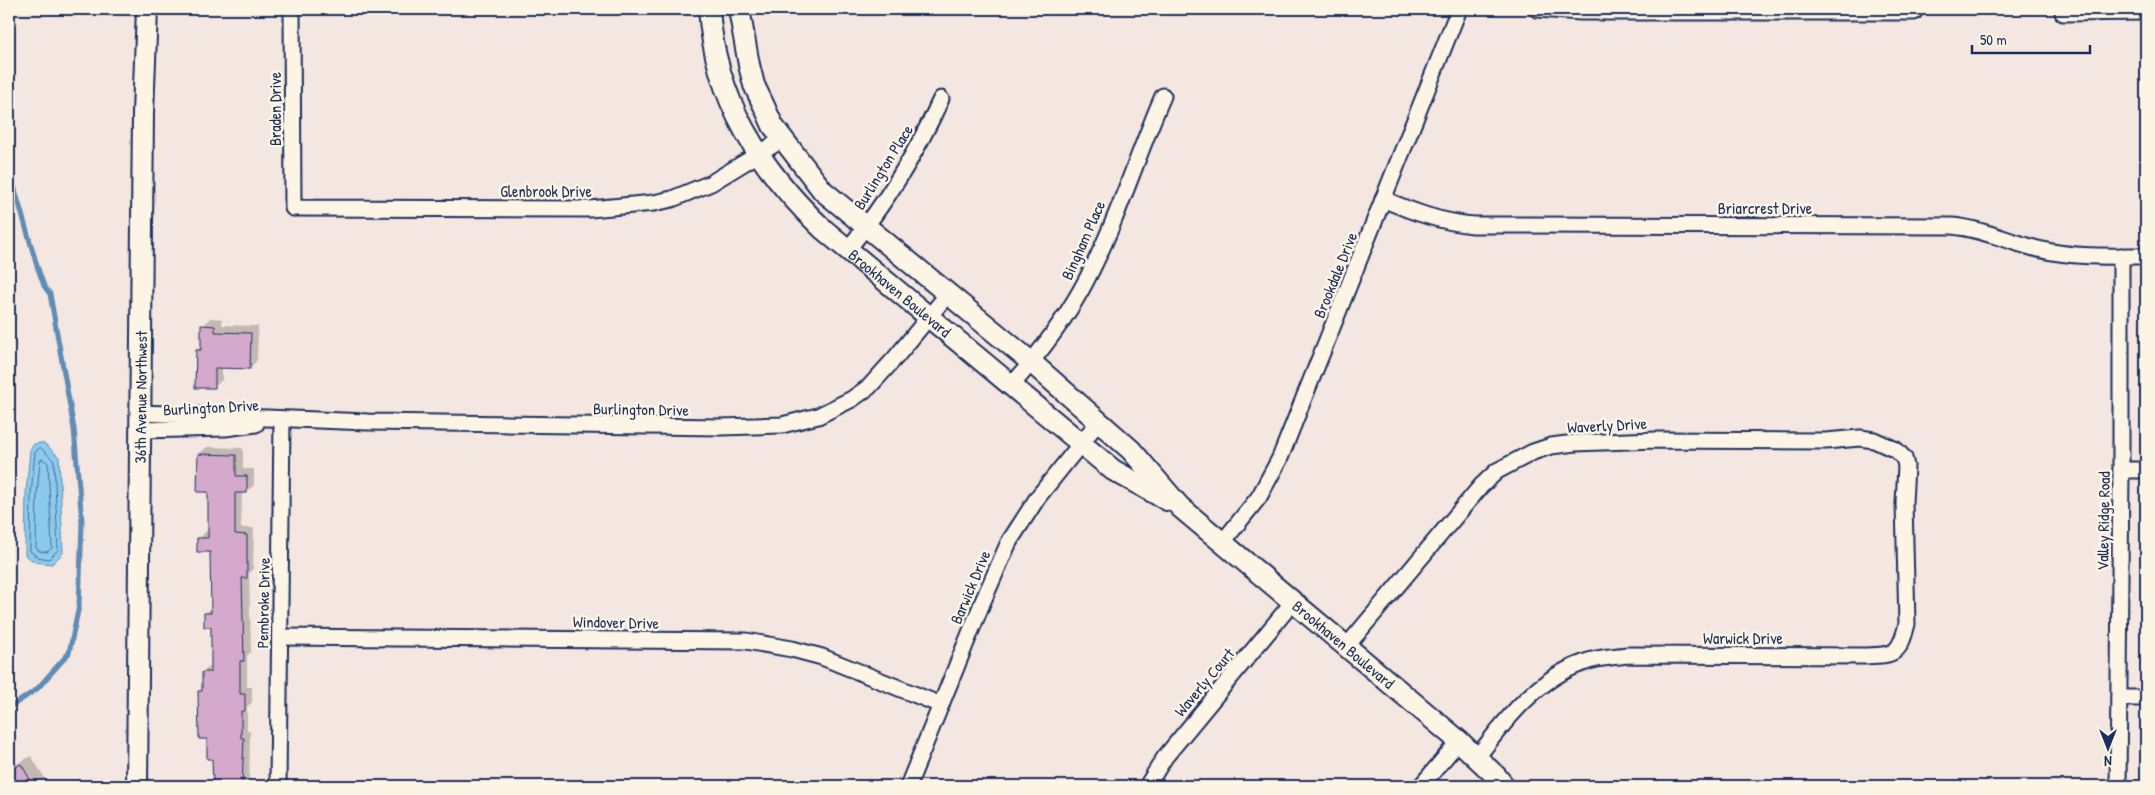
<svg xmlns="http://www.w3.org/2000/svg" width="2155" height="795" viewBox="0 0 2155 795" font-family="'Patrick Hand',sans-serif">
<rect width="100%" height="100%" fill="#f4e6e0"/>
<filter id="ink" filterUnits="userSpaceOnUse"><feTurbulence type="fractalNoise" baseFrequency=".02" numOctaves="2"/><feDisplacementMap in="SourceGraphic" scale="10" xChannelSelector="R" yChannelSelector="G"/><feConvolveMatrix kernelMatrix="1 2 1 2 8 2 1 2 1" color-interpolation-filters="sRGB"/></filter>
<g filter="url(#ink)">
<!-- water -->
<path fill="#8ccaed" stroke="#5f8cb4" d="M39 443H44L59 457 63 553 52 564 35 562 25 555 26 493 30 450 34 444Z"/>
<!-- shadow -->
<g fill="#0003">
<path d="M210 318 222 319V325L258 326 257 360 250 368 222 367V380L214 387 197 350 202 345 203 326Z"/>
<path d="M207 447 243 448V469H254V485L246 492H242L241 528H254L253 569 249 573 251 652 247 656V687H252V702L247 707V731H250L249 786H214V758L200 691 203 688V672L212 665 213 626 206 613 212 607 211 551 199 539 206 531 209 532 210 491 199 454Z"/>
<path d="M31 756 46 780 40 786H9V768Z"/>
</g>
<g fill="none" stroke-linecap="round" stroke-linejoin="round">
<!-- shore -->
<g stroke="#486d97" stroke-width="1">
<path d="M41 448 54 461 58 550 49 559 37 557 30 551 31 494 35 453 38 449Z"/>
<path d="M43 459 48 463 52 548 47 552 39 551 36 548 37 494 40 461Z"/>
</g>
<!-- stream -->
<path stroke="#5f8cb4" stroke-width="5" d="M9 169 37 266 44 286 50 294 74 429 82 522 79 606 69 653 37 689 9 708"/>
</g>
<!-- building -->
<g fill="#d5a9cc" stroke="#1b2f5e">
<path d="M201 325 215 326V332L251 333 250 369 215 368V388H195L196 350H201Z"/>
<path d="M198 454 236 455V476H247V493H235V534L247 535V578H242L244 661H240V694H245V711H241V738H244L242 786H213L212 759H207V739H199L198 691H202V672H211V627H204V613H211L210 552H197V538H208V492H197Z"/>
<path d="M21 764 34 786H9V771Z"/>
</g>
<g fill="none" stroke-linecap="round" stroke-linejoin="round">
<!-- street casing -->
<g stroke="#1b2f5e" stroke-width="19">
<g id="street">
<path d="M292 9 293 208 590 209 654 203 672 199 711 183 783 139"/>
<path d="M1537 9 1581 12H1914"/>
<path d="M2063 13 2146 12"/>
<path d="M1383 199C1413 212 1441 222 1473 225L1952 226C1983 229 2009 242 2038 249 2074 258 2110 256 2146 256"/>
<path d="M848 249C886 203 916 154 941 99"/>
<path d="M1012 385C1038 355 1062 324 1081 290 1115 229 1135 160 1163 96"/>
<path d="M141 413 368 422 721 427 782 425 818 416 852 399 869 387 896 357 947 295"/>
<path d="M141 430 225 428 256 424"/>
<path d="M2121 470H2146"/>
<path d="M1222 543 1259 497 1280 458 1459 9"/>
<path d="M280 637 746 641 792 649 822 657 941 705"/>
<path d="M1346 647 1481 486 1497 471 1533 452 1551 446 1575 443 1656 440 1826 441 1860 438 1874 440 1896 450 1904 458 1906 466 1904 503 1907 624C1899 656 1894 655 1863 656L1628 655C1613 657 1597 657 1583 663 1537 679 1506 719 1478 756"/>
<path d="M2119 698H2146"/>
<path d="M278 786 282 420"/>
<path d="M908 786 983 601 1009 542 1038 497 1099 421"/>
<path d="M1147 786 1165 757 1292 603"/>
<path d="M1421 786 1459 741"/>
<path d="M2118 786 2121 470V256"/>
</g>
</g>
<!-- secondary casing -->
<g stroke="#1b2f5e" stroke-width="24">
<g id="secondary">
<path id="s1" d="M709 9C715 99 759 168 823 229L1113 470 1167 500"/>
<path id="s2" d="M739 9 749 65 754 85 765 108 773 126 823 191 1031 362 1131 450 1180 507 1459 741 1496 776 1504 786"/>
<path id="s3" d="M137 786 143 113 147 9"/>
</g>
</g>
<!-- street -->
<use href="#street" stroke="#fcf5e5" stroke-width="15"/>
<!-- secondary -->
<use href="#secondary" stroke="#fcf5e5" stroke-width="20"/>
</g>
</g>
<g text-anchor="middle" stroke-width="5" stroke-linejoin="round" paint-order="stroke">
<!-- street labels -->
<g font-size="16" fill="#1b2f5e" stroke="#fcf5e5">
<text transform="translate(275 109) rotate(-90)" y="6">Braden Drive</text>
<text transform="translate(883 167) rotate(-58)" y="6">Burlington Place</text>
<text x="546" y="197">Glenbrook Drive</text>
<text x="1765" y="214">Briarcrest Drive</text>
<text transform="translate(1083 240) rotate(-66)" y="6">Bingham Place</text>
<text transform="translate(1335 275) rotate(-68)" y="6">Brookdale Drive</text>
<text dy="6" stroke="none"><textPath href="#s1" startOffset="354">Brookhaven Boulevard</textPath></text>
<text dy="6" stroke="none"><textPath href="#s3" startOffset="389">36th Avenue Northwest</textPath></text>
<text transform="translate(211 407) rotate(-3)" y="6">Burlington Drive</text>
<text transform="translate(641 409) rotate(1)" y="6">Burlington Drive</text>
<text transform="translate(1607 425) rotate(-3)" y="6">Waverly Drive</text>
<text transform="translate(2103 521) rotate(-89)" y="6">Valley Ridge Road</text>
<text transform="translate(970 587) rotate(-67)" y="6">Barwick Drive</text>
<text transform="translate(263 603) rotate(-89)" y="6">Pembroke Drive</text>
<text transform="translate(616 622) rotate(1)" y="6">Windover Drive</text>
<text x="1743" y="644">Warwick Drive</text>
<text dy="6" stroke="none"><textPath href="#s2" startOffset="896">Brookhaven Boulevard</textPath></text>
<text transform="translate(1204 682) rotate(-50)" y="6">Waverly Court</text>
</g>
</g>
<!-- margin -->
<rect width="2155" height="795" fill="none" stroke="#fcf5e5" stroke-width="30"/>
<rect x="15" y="15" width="2125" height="765" fill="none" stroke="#1b2f5e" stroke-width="2" filter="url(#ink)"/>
<!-- north arrow -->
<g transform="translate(2108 748) rotate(180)" stroke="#fcf5e5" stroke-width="4" paint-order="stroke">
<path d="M0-4L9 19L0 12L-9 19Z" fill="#1b2f5e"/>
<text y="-8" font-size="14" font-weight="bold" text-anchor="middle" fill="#1b2f5e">N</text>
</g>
<!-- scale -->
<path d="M1972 45v8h118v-8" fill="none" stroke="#1b2f5e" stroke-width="2.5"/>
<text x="1980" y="45" font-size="15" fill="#1b2f5e" stroke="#fcf5e5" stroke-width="4" paint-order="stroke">50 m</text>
</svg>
